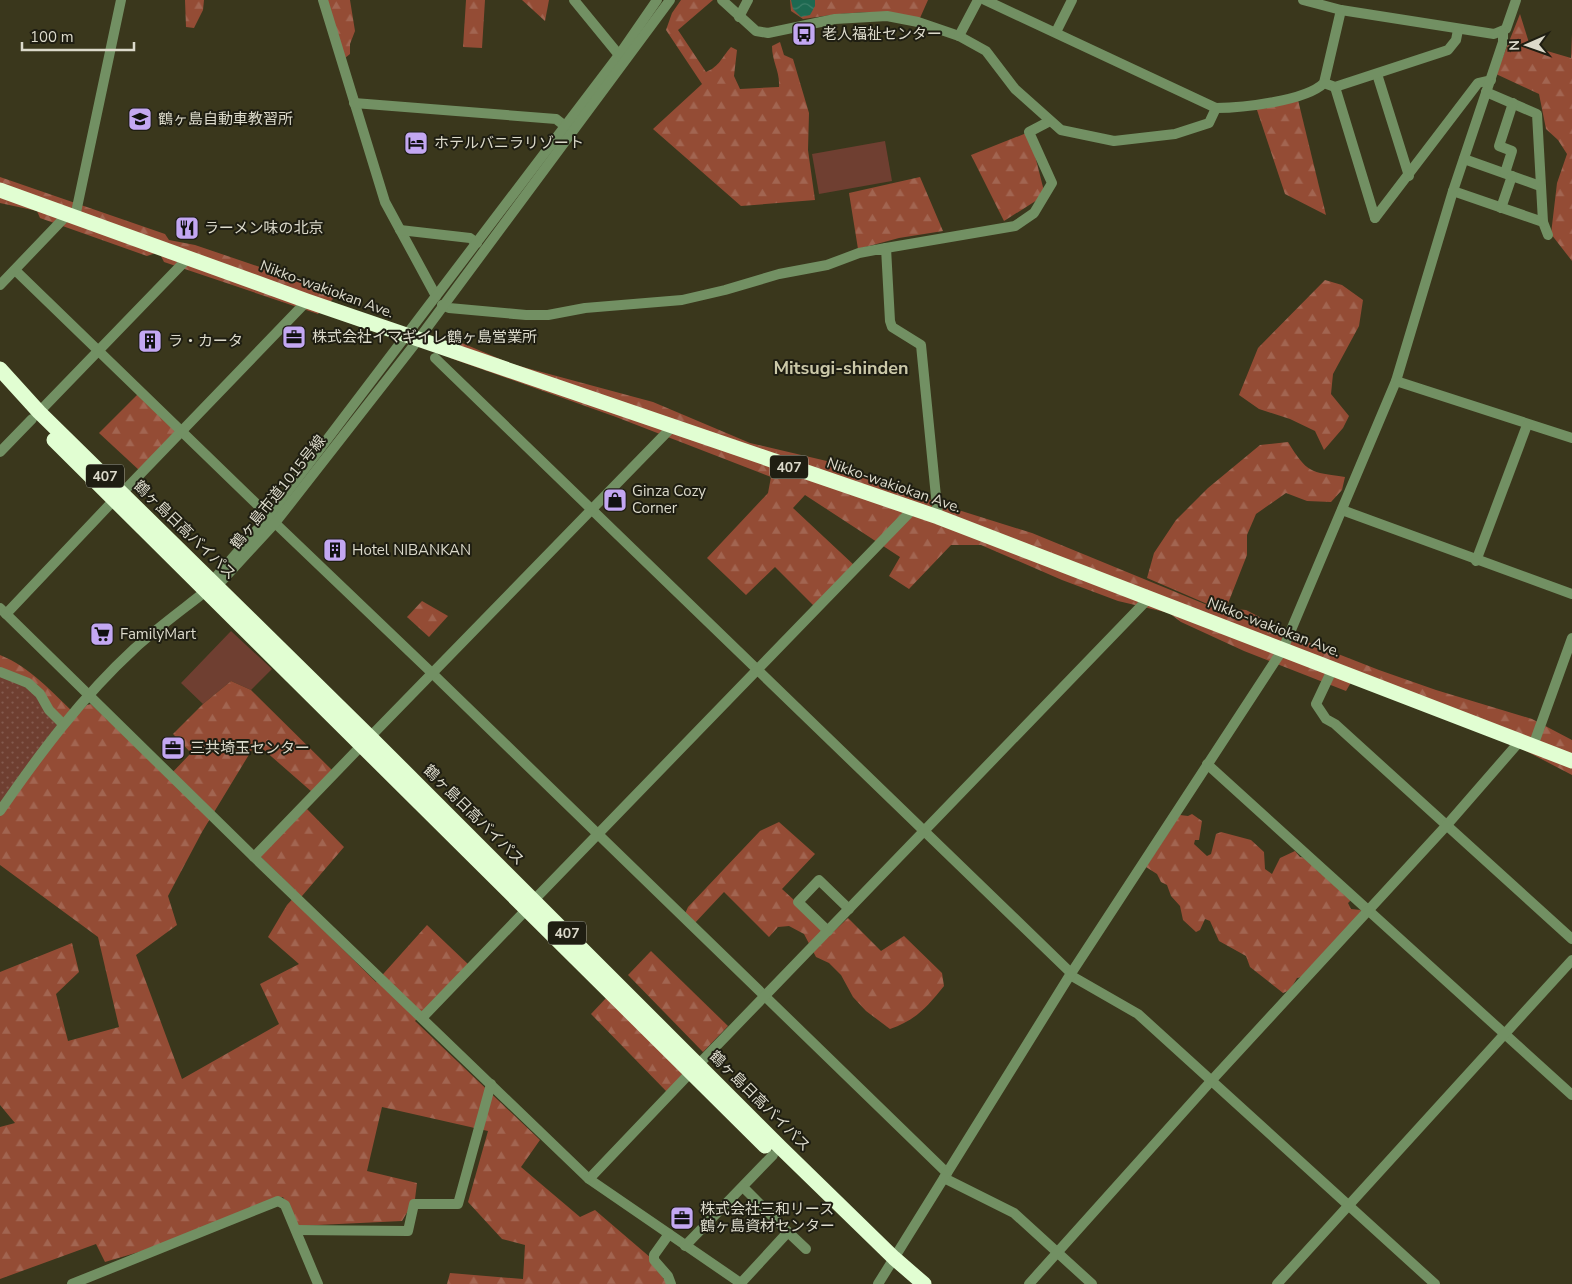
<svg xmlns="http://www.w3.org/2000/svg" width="1572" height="1284" viewBox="0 0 1572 1284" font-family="'Nunito Sans','Noto Sans JP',sans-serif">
<defs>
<pattern id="forest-firs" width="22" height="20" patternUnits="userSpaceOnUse" patternTransform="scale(1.25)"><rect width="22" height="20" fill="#944c35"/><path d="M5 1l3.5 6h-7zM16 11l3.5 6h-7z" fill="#a26551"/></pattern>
<pattern id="park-dots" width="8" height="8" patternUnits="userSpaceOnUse" patternTransform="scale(1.25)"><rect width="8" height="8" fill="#6f3f31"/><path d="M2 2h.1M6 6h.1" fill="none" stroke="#835a4e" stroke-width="1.8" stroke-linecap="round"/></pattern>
<pattern id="water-waves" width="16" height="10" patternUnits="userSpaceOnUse" patternTransform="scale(1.25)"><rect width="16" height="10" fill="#1d6951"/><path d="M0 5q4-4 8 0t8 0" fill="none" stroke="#3d7e69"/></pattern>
</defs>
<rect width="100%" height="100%" fill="#3a371c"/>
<!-- grass -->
<g fill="#6f3f31">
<path d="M885 141 892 181 819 194 812 154Z"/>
<path d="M231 631 272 669 251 690 231 681 203 704 181 683Z"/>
</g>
<!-- forest -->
<g fill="url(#forest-firs)">
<path d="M185 0H204L203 10 194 28 186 27Z"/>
<path d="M327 0H350L355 31 350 44V54L345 58Z"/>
<path d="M466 0H485L482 48 463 47Z"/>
<path d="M522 0H549L545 21Z"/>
<path d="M681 0H713L678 30 706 72C720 66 721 58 731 47L737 50 734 76 740 89 779 87C780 71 772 62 772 46L780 42 784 55 793 59 809 113 808 150 815 200 741 206 653 129 702 84 666 30 672 13Z"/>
<path d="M790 0H928L920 18C875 9 847 12 803 19L791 11Z"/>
<path d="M1520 14 1530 46 1571 58 1572 34V261L1551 234 1557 183 1567 154 1558 140 1546 129 1539 94 1496 74Z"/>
<path d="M1298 100 1326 215 1285 194 1256 107Z"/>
<path d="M1029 132 1045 195 1004 221 971 155Z"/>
<path d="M0 177 165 234 169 240 195 245 313 285 336 296 318 314 164 262 159 252 147 256 40 218 37 211 0 203Z"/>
<path d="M920 177 943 231 899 238 858 249 849 193Z"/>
<path d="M1325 280 1342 285 1363 300 1359 326 1333 374 1331 394 1349 416 1343 428 1324 450 1315 431 1290 419 1259 409 1239 395 1258 348Z"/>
<path d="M462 343 512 364 653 402 750 443 831 462 952 508 1032 533 1212 607 1246 610 1310 643 1379 670 1436 690 1532 719 1572 740V775L1522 749 1353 679 1346 691 1244 651 1181 622 1169 613 1118 601 1062 580 981 545H951L909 589 889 576 900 557 805 495 793 508 855 566 815 607 775 567 746 595 707 558 768 493 771 477 616 417 450 358Z"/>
<path d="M138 394 177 432 140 471 99 433Z"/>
<path d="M1288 442C1307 473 1310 472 1345 477L1342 490 1331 502 1307 501 1286 493 1256 514 1247 535V555L1227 606H1212L1147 578 1154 553 1176 520 1208 488 1260 445Z"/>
<path d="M422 601 448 616 429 637 407 617Z"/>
<path d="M0 655C30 667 53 693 76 715L87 705 91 704 168 777 191 753 173 734 203 704 231 681 251 690 333 771 312 792 256 743 202 832 168 896 177 925 136 955 182 1079 279 1024 260 984 299 964 268 937 287 905 298 893 260 856 307 809 344 847 296 903 376 982 427 925 469 965 415 1021 540 1140 521 1167 580 1217 595 1210 651 1258 667 1284H447L450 1273 523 1279 525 1245 502 1239 468 1202 488 1131 382 1107 367 1171 417 1183 415 1199 402 1221 297 1226 283 1197 149 1249 105 1262 96 1244 0 1279V1127L15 1123 0 1105V972L72 943 79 972 56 994 68 1041 119 1027 98 937 0 865Z"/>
<path d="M1192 814 1202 821 1199 840H1195L1194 844 1207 856 1211 854 1216 834 1221 832 1251 840 1264 852 1265 869 1272 874 1280 858 1295 851 1300 857 1308 858 1321 874 1327 875 1351 900 1348 903 1351 909 1361 910 1360 914 1301 977 1297 978 1290 990 1283 993 1250 967 1246 956 1219 941 1210 921 1205 919 1200 930 1196 932 1183 920 1180 906 1171 896 1167 885 1161 882 1157 874 1146 867 1180 815 1188 816Z"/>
<path d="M779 822 815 854 782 889 831 934 848 918 881 951 904 936 942 973 944 986C927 1007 916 1020 890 1029L866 1011 853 997 841 975 829 963 816 957 804 934 789 926 778 927 769 937 724 892 693 925 684 916 688 907 760 831Z"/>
<path d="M651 951 728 1026 703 1052 628 975Z"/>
<path d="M607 997 683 1075 667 1092 591 1014Z"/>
</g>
<!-- park -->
<path fill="url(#park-dots)" d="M0 672 28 683 63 724 0 811Z"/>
<!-- water -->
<path fill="url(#water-waves)" d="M791 0H815V6L810 15 801 17 793 9Z"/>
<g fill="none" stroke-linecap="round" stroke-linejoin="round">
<!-- minor -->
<g stroke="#729063" stroke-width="10">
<path d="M323 0 385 202 436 296"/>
<path d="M574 0 619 55"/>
<path d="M722 0 756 31 768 33 835 19 887 16 918 22 959 36 986 51 1015 89 1061 130 1114 141 1175 134 1209 123 1216 108"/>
<path d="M985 0 1216 108C1242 108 1306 101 1324 83L1341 10"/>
<path d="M1303 0 1341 10 1494 34 1506 29 1516 0"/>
<path d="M739 17 748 0"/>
<path d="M1056 32 1072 0"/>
<path d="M959 36 978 0"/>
<path d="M1377 74 1409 176"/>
<path d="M1324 83 1335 87 1448 50 1456 40 1458 30"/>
<path d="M1335 87 1375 218"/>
<path d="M1486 92 1537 114 1543 222 1548 235"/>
<path d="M354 103 556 119 565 126"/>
<path d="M1464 159 1540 186"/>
<path d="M1505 173 1512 151 1499 146 1513 103"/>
<path d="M1453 191 1543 222"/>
<path d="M1501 208 1512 176"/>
<path d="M75 217 121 0"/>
<path d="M1375 218 1478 83 1491 80"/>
<path d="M400 230 470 238 477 243"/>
<path d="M886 248 1015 226 1034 213 1052 183 1029 132 1050 121"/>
<path d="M15 270 269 516"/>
<path d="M0 285 68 214"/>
<path d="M442 305 449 308 526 315H548L585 308 682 300 725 290 779 274 827 265 859 253 886 248 890 321 892 327 921 345 938 517"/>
<path d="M435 358 1071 973"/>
<path d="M1396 381 1572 438"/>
<path d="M39 412 189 257"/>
<path d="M0 452 32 419"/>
<path d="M122 493 307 301"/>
<path d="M1342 510 1572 594"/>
<path d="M275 523 433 674 947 1173"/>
<path d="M1476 561 1527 425"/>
<path d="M208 586 269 516 619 55 657 0"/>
<path d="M0 608 254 857 589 1179 742 1284"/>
<path d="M6 614 114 500"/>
<path d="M1333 668 1316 704 1326 719 1335 724 1572 939"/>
<path d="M0 672 28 683 40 694 49 710 63 724"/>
<path d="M370 737 672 427"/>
<path d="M1533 746 1572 638"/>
<path d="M1207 764 1572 1095"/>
<path d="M0 811C40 753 82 697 134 649 157 628 182 610 206 591L217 586 275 523 418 340 670 0"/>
<path d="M254 857 362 745"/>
<path d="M534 900 913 509"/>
<path d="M828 931 798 902 819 880 849 909"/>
<path d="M1070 975 1138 1014 1435 1284"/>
<path d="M422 1018 527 909"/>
<path d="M699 1064 1149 598"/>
<path d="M944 1178 1014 1213 1092 1284"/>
<path d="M589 1179 691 1072"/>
<path d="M296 1230 408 1231 414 1204H458L491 1084"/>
<path d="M788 1232 806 1249"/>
<path d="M669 1234 654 1255V1260L668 1276 671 1284"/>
<path d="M685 1246 773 1155"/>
<path d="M741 1283 788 1232 743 1187"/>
<path d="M72 1284 278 1201 285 1205 318 1284"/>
<path d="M878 1284 1070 975 1283 649 1396 381 1453 191 1503 42V32"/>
<path d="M1029 1284 1212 1080 1446 826 1520 741"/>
<path d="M1277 1284 1572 960"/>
</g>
<!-- highway -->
<g stroke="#e1fed2" stroke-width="15">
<path d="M0 190 307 301 938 517 1572 761"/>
<path d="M0 369 39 412 370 737 780 1147 894 1258 924 1284"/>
<path d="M54 440 765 1146"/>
</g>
</g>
<!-- icons -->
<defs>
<g id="bus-square" transform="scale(1.25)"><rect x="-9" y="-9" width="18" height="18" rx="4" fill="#c3a7f2" stroke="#1f1e12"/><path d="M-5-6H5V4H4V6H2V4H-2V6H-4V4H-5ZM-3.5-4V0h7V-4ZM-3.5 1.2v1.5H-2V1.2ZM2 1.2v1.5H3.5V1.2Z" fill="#111"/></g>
<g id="school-square" transform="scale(1.25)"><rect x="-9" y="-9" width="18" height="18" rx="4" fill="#c3a7f2" stroke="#1f1e12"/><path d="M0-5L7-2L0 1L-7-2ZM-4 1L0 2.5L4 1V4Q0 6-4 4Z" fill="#111"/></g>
<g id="hotel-square" transform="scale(1.25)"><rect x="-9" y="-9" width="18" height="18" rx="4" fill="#c3a7f2" stroke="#1f1e12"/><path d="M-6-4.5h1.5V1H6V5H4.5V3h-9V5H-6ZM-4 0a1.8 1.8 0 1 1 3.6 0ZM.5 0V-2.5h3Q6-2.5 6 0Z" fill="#111"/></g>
<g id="restaurant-square" transform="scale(1.25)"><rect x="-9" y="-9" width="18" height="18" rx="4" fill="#c3a7f2" stroke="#1f1e12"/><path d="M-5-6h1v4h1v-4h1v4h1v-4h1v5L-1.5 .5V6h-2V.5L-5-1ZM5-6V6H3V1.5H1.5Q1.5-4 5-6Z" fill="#111"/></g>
<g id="office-square" transform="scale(1.25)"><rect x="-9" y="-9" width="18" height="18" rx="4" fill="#c3a7f2" stroke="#1f1e12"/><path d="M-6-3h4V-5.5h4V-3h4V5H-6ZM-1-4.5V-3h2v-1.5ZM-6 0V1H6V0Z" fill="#111"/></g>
<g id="building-square" transform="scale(1.25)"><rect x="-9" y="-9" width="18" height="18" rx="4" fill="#c3a7f2" stroke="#1f1e12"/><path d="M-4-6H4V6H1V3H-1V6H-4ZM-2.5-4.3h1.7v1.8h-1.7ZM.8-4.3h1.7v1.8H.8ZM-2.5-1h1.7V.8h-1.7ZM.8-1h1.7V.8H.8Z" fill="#111"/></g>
<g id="shop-square" transform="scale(1.25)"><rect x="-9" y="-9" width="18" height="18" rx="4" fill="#c3a7f2" stroke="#1f1e12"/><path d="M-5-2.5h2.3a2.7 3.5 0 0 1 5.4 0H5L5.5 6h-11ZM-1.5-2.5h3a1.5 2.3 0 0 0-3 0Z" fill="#111"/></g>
<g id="supermarket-square" transform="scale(1.25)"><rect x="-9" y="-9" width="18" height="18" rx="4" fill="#c3a7f2" stroke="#1f1e12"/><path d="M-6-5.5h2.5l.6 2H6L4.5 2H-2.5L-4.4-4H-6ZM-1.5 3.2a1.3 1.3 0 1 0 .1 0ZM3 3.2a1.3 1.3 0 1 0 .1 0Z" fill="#111"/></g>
</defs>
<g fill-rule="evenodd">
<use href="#bus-square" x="804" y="34"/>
<use href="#school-square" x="140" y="119"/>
<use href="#hotel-square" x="416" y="143"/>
<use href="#restaurant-square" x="187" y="228"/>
<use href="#office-square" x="294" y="337"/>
<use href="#building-square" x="150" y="341"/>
<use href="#shop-square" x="615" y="500"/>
<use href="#building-square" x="335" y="550"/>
<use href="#supermarket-square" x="102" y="634"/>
<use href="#office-square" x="173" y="748"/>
<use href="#office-square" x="682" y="1218"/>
</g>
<g text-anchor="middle" stroke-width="4" stroke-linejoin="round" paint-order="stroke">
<!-- shield labels -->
<g fill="#1f1e12" stroke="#a3a294" stroke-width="1">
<rect x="770" y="455.5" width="38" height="23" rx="4"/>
<rect x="86" y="464.5" width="38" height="23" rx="4"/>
<rect x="548" y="921.5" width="38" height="23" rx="4"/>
</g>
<g font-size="14" font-weight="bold" fill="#dcdacb">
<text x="789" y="472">407</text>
<text x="105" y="481">407</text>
<text x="567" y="938">407</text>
</g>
<!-- poi labels -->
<g font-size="15" fill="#dcdacb" stroke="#1f1e12" text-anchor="start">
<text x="822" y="39">老人福祉センター</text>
<text x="158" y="124">鶴ヶ島自動車教習所</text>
<text x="434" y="148">ホテルバニラリゾート</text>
<text x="204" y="233">ラーメン味の北京</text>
<text x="312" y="342">株式会社イマギイレ鶴ヶ島営業所</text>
<text x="168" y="346">ラ・カータ</text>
<text x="632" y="496">Ginza Cozy<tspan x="632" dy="17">Corner</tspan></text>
<text x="352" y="555">Hotel NIBANKAN</text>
<text x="120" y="639">FamilyMart</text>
<text x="190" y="753">三共埼玉センター</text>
<text x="700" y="1214">株式会社三和リース<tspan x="700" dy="17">鶴ヶ島資材センター</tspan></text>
</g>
<!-- street labels -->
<g font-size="15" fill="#dcdacb" stroke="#1f1e12">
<text transform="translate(327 289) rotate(20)" y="5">Nikko-wakiokan Ave.</text>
<text transform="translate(894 485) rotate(19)" y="5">Nikko-wakiokan Ave.</text>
<text transform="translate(278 492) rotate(-51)" y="5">鶴ヶ島市道1015号線</text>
<text transform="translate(185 530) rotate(44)" y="5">鶴ヶ島日高バイパス</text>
<text transform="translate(1274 627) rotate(21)" y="5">Nikko-wakiokan Ave.</text>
<text transform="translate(474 815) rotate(45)" y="5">鶴ヶ島日高バイパス</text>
<text transform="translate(760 1101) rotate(45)" y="5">鶴ヶ島日高バイパス</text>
</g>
<!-- quarter labels -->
<g font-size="18" font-weight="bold" fill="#cbc8a8" stroke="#1f1e12">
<text x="841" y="374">Mitsugi-shinden</text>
</g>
</g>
<!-- north arrow -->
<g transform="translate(1527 45) rotate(268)" stroke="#1f1e12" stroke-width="4" paint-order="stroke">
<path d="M0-4L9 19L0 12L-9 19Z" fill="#dcdacb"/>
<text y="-8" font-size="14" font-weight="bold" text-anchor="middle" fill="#dcdacb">N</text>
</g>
<!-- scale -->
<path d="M22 42v8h112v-8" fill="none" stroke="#dcdacb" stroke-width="2.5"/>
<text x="30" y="42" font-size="15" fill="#dcdacb" stroke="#1f1e12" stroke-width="4" paint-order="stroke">100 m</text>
</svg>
